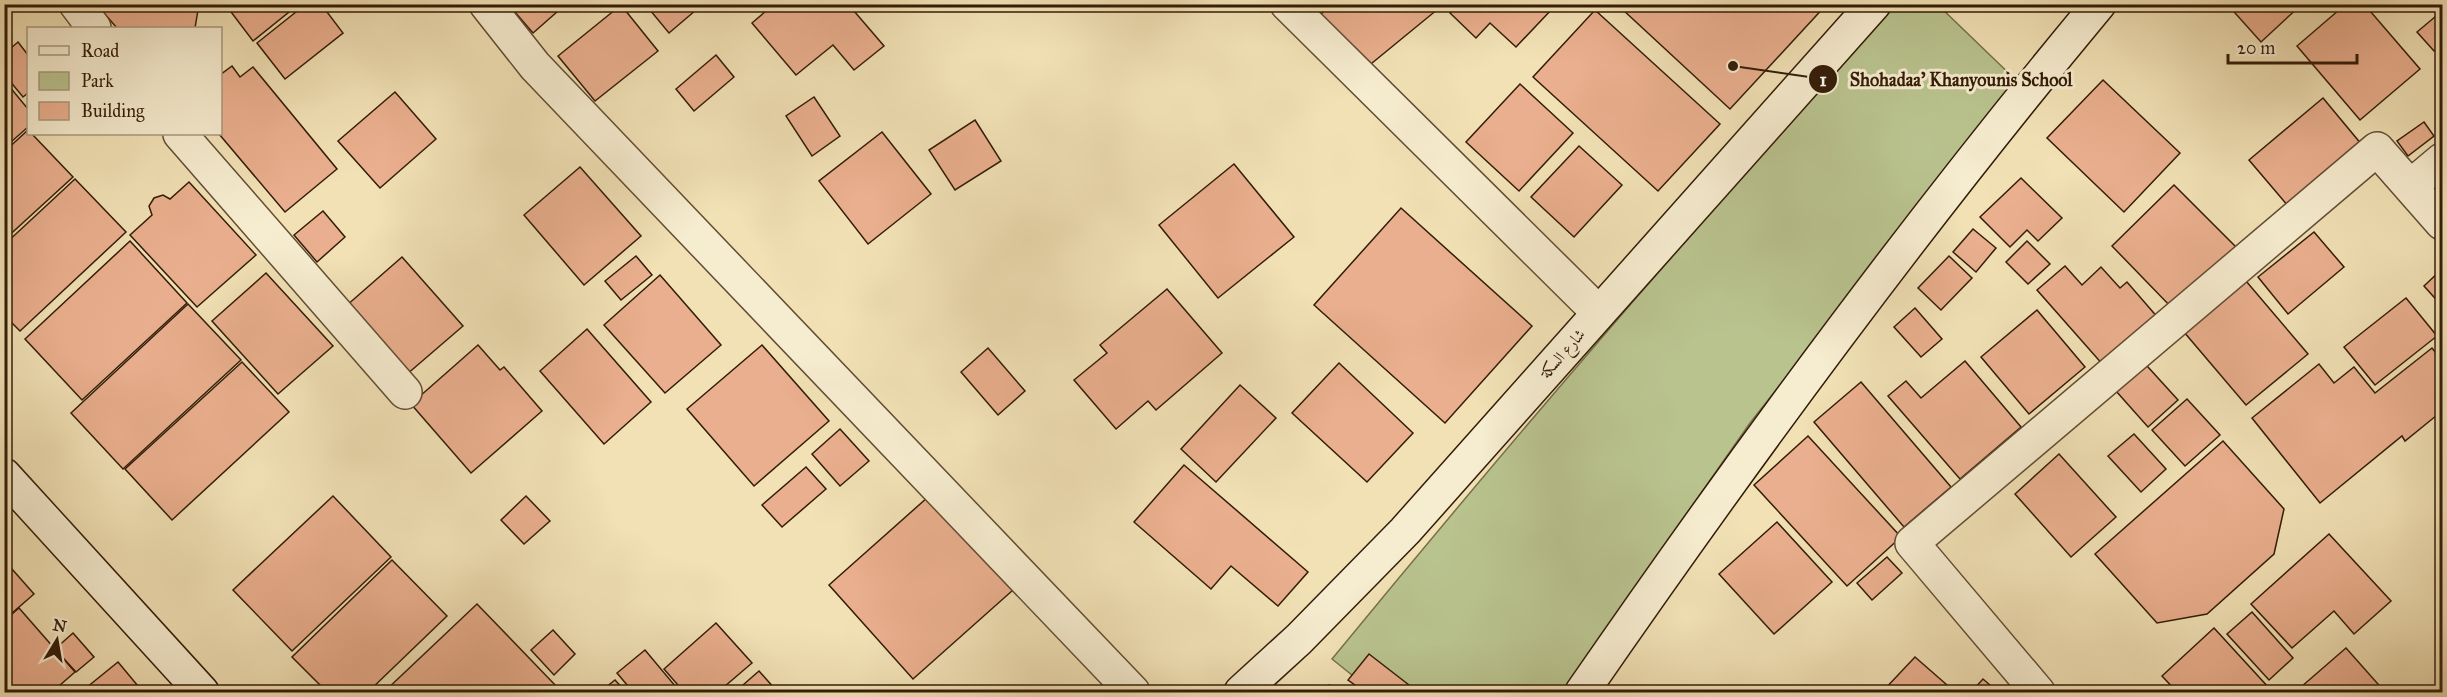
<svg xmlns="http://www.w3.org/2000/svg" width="2447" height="697" viewBox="0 0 2447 697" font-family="'IM FELL Great Primer',Amiri,serif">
<rect width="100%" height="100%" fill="#f1e1b5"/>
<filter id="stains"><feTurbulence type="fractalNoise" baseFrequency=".00333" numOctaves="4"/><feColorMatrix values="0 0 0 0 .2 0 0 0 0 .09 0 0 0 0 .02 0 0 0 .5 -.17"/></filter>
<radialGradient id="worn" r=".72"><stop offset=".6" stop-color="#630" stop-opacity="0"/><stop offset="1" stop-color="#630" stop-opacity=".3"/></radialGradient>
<!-- green -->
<path fill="#b9c38e" stroke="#76704b" stroke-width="1.5" d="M1896 5H1938L2019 83 1750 423 1562 692H1373L1332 659C1515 436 1702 218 1896 5Z"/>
<!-- building -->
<g fill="#eaaf8e" stroke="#331c08" stroke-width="1.5">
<path d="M4 4H15L4 14Z"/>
<path d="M199 4 195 28H117L97 5Z"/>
<path d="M225 4H299L253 41Z"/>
<path d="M306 4H321L343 33 285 79 257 43Z"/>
<path d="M508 4H566L533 33Z"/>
<path d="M645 4H703L669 33Z"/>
<path d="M774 4H848L884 46 854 70 833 45 796 75 752 23Z"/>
<path d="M1332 4H1434L1438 9 1366 68 1321 14Z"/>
<path d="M1458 4H1547L1552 9 1516 47 1490 23 1476 38 1450 13Z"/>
<path d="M1627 4H1827L1730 109 1622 9Z"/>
<path d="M2227 4H2302L2261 42Z"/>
<path d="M2346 4H2364L2420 69 2360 120 2297 46Z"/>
<path d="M621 5 658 51 595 101 558 56Z"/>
<path d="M1595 10 1720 124 1658 191 1533 77Z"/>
<path d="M2442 11V44L2434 51 2417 32Z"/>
<path d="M18 42 28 55V93L23 97 4 74V54Z"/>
<path d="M716 55 734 77 694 111 676 89Z"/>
<path d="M232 66 240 77 253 67 337 169 285 212 219 134 220 75Z"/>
<path d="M4 80 28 109V127L11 142 4 134Z"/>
<path d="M2103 80 2180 153 2124 212 2047 138Z"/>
<path d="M1520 84 1573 133 1519 191 1466 142Z"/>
<path d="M395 92 436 139 380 188 338 141Z"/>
<path d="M814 97 840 136 812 156 786 116Z"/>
<path d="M2323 98 2362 145 2289 207 2249 160Z"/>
<path d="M975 120 1001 161 955 190 929 150Z"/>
<path d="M2424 122 2434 136 2408 156 2397 141Z"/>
<path d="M28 130V134H32L73 177 4 240V152Z"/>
<path d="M882 132 931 194 868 244 819 181Z"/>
<path d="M1579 146 1622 185 1574 237 1531 197Z"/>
<path d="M1234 164 1294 237 1218 298 1159 225Z"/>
<path d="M580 167 641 236 584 285 524 215Z"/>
<path d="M2021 178 2062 218 2038 241 2027 230 2010 247 1980 217Z"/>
<path d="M75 179 126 232 20 331 4 315V245Z"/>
<path d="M189 182 256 255 197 307 130 235 152 215 149 206 154 198 163 195 170 199Z"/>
<path d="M2174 185 2236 247 2173 309 2112 246Z"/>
<path d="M1401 208 1532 326 1445 423 1314 305Z"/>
<path d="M323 211 345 237 317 262 294 235Z"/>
<path d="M1973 229 1996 248 1976 272 1953 252Z"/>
<path d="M2314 232 2344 267 2288 314 2258 277Z"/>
<path d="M130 241 187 303 82 400 25 339Z"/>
<path d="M2027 241 2050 264 2028 284 2006 262Z"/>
<path d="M636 256 652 275 621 300 605 281Z"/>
<path d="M1949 256 1972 278 1941 310 1918 288Z"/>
<path d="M402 257 463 326 406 375 346 306Z"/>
<path d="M2065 266 2082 285 2101 267 2120 288 2127 282 2159 319 2104 366 2037 290Z"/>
<path d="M2442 269V306L2424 286Z"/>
<path d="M266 273 333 346 278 394 212 321Z"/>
<path d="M660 275 721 345 665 393 604 325Z"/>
<path d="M2246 281 2308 354 2246 405 2184 332Z"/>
<path d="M1167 289 1222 353 1156 410 1148 401 1116 429 1074 380 1107 353 1100 345Z"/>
<path d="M2406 298 2437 336 2375 385 2344 347Z"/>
<path d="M188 304 241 360 123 469 71 413Z"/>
<path d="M1915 308 1942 339 1921 357 1894 327Z"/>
<path d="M2037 310 2085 367 2029 414 1981 357Z"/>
<path d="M587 329 651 402 604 444 540 371Z"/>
<path d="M478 345 500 370 504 367 542 411 471 473 411 404Z"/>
<path d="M762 345 829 421 754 486 687 409Z"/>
<path d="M988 348 1025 391 998 415 961 372Z"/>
<path d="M2432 348 2442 361V411L2405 441 2402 436 2320 503 2252 418 2319 364 2334 383 2354 367 2375 393Z"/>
<path d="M2138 356 2178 400 2148 427 2108 382Z"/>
<path d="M1965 361 2021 427 1960 479 1888 396 1906 381 1921 398Z"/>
<path d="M242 362 289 412 172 520 125 469Z"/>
<path d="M1339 363 1413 433 1367 482 1292 413Z"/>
<path d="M1861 382 1951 487 1904 527 1814 422Z"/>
<path d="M1240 385 1276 418 1216 482 1181 449Z"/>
<path d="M2187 399 2220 435 2185 466 2152 430Z"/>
<path d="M840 429 869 461 840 486 812 454Z"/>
<path d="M2134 434 2166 469 2141 492 2108 456Z"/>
<path d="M1808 436 1901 537 1847 586 1754 485Z"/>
<path d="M2223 441 2284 509 2274 554 2207 614 2157 623 2095 554Z"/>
<path d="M2059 454 2116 517 2071 557 2015 494Z"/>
<path d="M1184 465 1308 572 1278 606 1231 566 1211 589 1134 522Z"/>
<path d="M806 467 826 489 782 527 762 505Z"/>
<path d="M333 496 391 557 292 651 233 590Z"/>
<path d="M526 496 550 521 524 544 501 520Z"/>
<path d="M928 497 1013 590 913 679 829 585Z"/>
<path d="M1777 522 1832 582 1774 634 1719 574Z"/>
<path d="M2329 534 2391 601 2354 634 2334 611 2292 648 2251 604Z"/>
<path d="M1887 557 1902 573 1872 600 1857 583Z"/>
<path d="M4 560 34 594 4 620Z"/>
<path d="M392 560 447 616 368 692H327L292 657Z"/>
<path d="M477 604 560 690 557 692H384Z"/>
<path d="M19 608 75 672 52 692H4V621Z"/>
<path d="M2252 612 2293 658 2269 680 2227 634Z"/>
<path d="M716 623 752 663 718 692H684L664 669Z"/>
<path d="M2214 628 2269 688 2264 692H2177L2162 676Z"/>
<path d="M553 630 575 654 554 675 531 650Z"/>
<path d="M73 633 94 657 76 672 55 649Z"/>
<path d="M2346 648 2385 692H2305L2301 687Z"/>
<path d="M645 650 676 687 669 692H633L617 673Z"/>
<path d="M1369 654 1418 692H1365L1348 680Z"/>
<path d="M1915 657 1955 692H1882Z"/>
<path d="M118 662 143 692H81Z"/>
<path d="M759 671 775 689 771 692H735Z"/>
<path d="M1983 679 1998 692H1971Z"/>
<path d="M615 680 626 692H600Z"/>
<path d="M1329 685 1337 692H1322Z"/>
</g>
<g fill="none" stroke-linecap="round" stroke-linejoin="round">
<!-- street casing -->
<g stroke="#624d33" stroke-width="36">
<g id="street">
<path d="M76 4 94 28"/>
<path d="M486 4 535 66 1133 692"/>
<path d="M1287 4 1598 312"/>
<path d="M180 134 405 392"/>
<path d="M2411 186 2442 160"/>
<path d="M2038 692 1912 543 2377 149 2442 223"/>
</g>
</g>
<!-- secondary casing -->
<g stroke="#331c08" stroke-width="36">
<g id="secondary">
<path d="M4 475 202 692"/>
<path d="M1241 692 1299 639 1405 531 1874 4"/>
<path d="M1582 692C1745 456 1915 225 2099 4"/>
</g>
</g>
<!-- street -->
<use href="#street" stroke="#f6eccf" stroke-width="33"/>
<!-- secondary -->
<use href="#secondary" stroke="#f6eccf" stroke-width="33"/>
</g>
<g text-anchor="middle" stroke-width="6" stroke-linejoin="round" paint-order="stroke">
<!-- street labels -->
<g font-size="16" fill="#331c08" stroke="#f6eccf">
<text transform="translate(1562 353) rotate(-49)" y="6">شارع السكة</text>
</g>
</g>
<!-- callouts -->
<path fill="none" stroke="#331c08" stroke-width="2" d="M1733 66L1823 79"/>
<g fill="#331c08" stroke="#f6eccf" stroke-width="2">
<circle cx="1733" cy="66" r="6"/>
<circle cx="1823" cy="79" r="15"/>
</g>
<g font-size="18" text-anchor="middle" font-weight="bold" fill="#fff">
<text x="1823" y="86">1</text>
</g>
<g font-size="18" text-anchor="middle" font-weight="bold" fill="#331c08" stroke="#f6eccf" stroke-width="6" stroke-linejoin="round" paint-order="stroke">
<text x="1961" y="86">Shohadaa' Khanyounis School</text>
</g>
<!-- margin -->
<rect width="2447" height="697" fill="none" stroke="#f1e1b5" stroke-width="24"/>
<rect x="6" y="6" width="2435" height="685" fill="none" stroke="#331c08" stroke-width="3"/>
<rect x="12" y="12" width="2423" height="673" fill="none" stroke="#331c08" stroke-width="1.5"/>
<!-- legend -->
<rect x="27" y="27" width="195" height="108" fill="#f6eccf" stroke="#a8997f" stroke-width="1.5"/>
<rect x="39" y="46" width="30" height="9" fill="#f6eccf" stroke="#a8997f" stroke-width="1.5"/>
<text x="81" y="57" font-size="18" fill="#331c08">Road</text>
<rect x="39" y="72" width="30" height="18" fill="#b9c38e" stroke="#a8997f" stroke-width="1.5"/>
<text x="81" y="87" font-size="18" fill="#331c08">Park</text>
<rect x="39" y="102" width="30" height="18" fill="#eaaf8e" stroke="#a8997f" stroke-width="1.5"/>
<text x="81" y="117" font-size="18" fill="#331c08">Building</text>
<!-- north arrow -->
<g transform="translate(57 640) rotate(11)" stroke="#f6eccf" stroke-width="4.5" paint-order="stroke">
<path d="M0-4.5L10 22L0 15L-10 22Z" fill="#331c08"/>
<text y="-9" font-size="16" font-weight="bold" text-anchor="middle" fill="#331c08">N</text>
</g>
<!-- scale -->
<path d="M2228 54v9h129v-9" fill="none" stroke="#331c08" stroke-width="3"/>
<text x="2237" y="54" font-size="18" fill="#331c08" stroke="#f6eccf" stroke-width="4.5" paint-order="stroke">20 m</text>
<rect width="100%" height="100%" filter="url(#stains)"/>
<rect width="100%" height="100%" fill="url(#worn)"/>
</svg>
